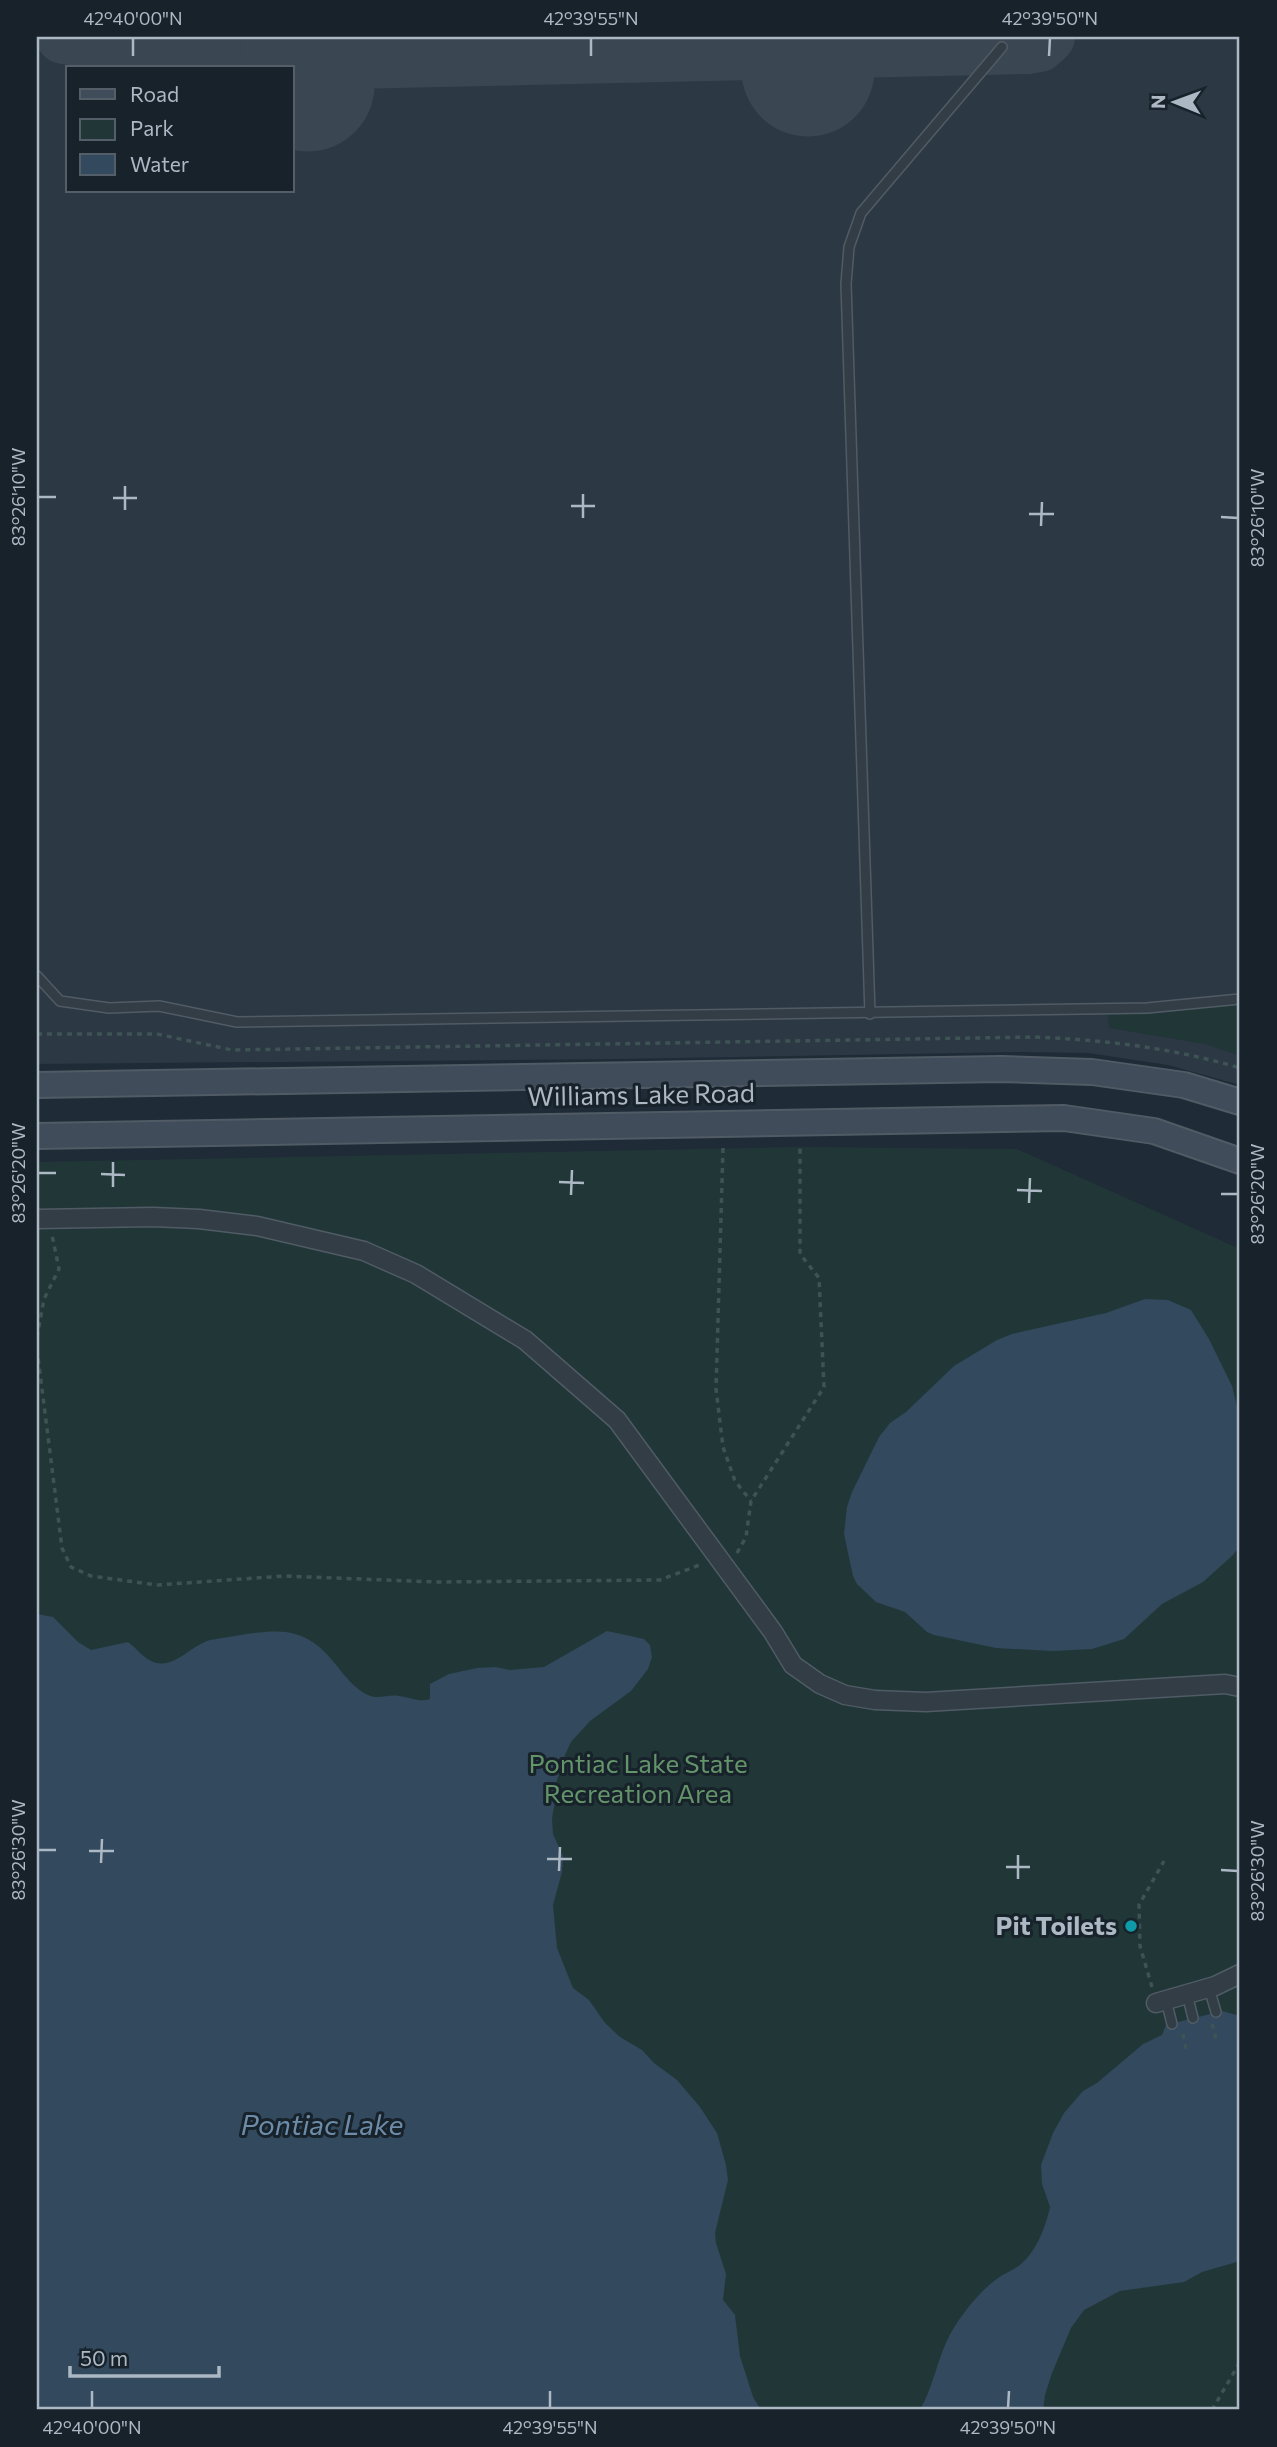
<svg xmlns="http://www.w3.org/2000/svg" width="1277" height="2447" viewBox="0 0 1277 2447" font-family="Commissioner,sans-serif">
<rect width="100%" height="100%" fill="#1f2b36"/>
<!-- airport -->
<path fill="#2c3843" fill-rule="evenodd" d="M37 37H1240V1085L1168 1065 1088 1053 1018 1052 617 1059 37 1064ZM68 68H292V191H68Z"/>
<!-- green -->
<g fill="#213737">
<path d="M1240 997V1056L1205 1044 1109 1028 1107 1007Z"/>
<path d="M800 1147 1017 1149 1240 1249V2410H37V1162Z"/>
</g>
<!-- water -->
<g fill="#32495e">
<path d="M1145 1299 1168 1300 1191 1310 1209 1339 1232 1386 1240 1419V1546L1233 1555 1203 1582 1162 1604 1124 1639 1092 1649 1053 1651 996 1648 934 1635 927 1632 905 1612 876 1602 857 1584 853 1576 844 1534 847 1507 852 1492 879 1437 890 1423 906 1412 954 1366 997 1340 1012 1334 1106 1313Z"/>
<path d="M37 1614 53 1617 78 1642 91 1650 128 1642C135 1647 141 1655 149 1660 172 1673 189 1646 210 1640 234 1637 272 1627 295 1634 333 1645 340 1682 368 1695 377 1700 389 1694 399 1696 409 1697 421 1703 430 1699V1684L449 1674 477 1668 495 1667 510 1670 544 1667 607 1631 644 1639 650 1645 652 1657 648 1669 631 1691 590 1721 571 1742 565 1755 554 1790 556 1796 552 1818 553 1834 563 1856 562 1872 553 1905 557 1948 573 1988 589 2000 605 2023 620 2037 642 2050 654 2063 677 2080 700 2107 717 2133 726 2165 728 2180 715 2233 716 2243 726 2274 723 2300 735 2315 740 2356 753 2397 761 2410H37Z"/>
<path d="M1222 2011 1240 2016V2261L1202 2272 1184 2282 1120 2291 1084 2310 1071 2328 1052 2373 1045 2395 1043 2410H920C935 2384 938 2352 955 2326 966 2309 981 2290 998 2278 1005 2273 1014 2270 1021 2264 1036 2252 1046 2226 1050 2207L1042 2184 1041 2165 1053 2133 1064 2113 1083 2091 1097 2083 1143 2044 1162 2035 1166 2025Z"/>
</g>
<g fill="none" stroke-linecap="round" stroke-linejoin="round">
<!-- taxiway -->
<path stroke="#3a4652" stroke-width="54" d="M63 37 174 52 308 63 1027 47 1039 45 1048 37"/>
<!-- runway -->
<g stroke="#3a4652" stroke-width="133">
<path d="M307 37 308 85"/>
<path d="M807 37 808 70"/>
</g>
<!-- lane casing -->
<g stroke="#505b65" stroke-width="12">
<g id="lane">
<path d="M37 976 60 1001 109 1008 159 1006 237 1022 1147 1008 1240 999"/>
<path d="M870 1014 846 284 849 247 861 213 1002 47"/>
<path d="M1209 1988 1216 2012"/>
<path d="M1187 1994 1193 2018"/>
<path d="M1166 2000 1172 2024"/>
</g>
</g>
<!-- street casing -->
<g stroke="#505b65" stroke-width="21">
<g id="street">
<path d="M37 1219 153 1217 199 1219 257 1226 364 1251 416 1274 525 1340 617 1420 773 1632 793 1665 820 1684 845 1695 875 1700 926 1702 1225 1684 1240 1687"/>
<path d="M1156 2003 1215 1986 1240 1974"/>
</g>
</g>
<!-- secondary casing -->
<g stroke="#505b65" stroke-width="28">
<g id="secondary">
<path d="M37 1085 1001 1069 1092 1072 1184 1085 1240 1102"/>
<path d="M37 1136 1064 1118 1154 1131 1240 1161"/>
</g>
</g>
<!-- path -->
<g stroke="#3e5354" stroke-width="3.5" stroke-dasharray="5 5" stroke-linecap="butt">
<path d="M37 1034H157L232 1050 1035 1037C1105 1040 1173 1048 1240 1068"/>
<path d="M723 1148 716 1389 723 1447 735 1481 751 1501"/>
<path d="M37 1337 44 1299 59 1269 52 1235"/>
<path d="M37 1349 62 1548 71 1567 91 1576 157 1585 284 1576 436 1582 660 1580 702 1564"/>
<path d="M737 1553 746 1537 751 1501 824 1387 819 1278 800 1254V1147"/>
<path d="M1152 1987 1140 1946 1139 1905 1164 1861"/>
<path d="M1212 2024 1216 2039"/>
<path d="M1183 2034 1186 2049"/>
<path d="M1212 2410 1240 2362"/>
</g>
<!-- lane -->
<use href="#lane" stroke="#323d46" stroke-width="9"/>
<!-- street -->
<use href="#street" stroke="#323d46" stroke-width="18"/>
<!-- secondary -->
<use href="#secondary" stroke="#404c59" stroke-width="24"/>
</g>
<!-- ticks -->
<path fill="none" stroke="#acb8c4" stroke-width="2.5" d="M133 56V38M591 56V38M1049 56 1050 38M38 497H56M113 498H137M571 506H595M125 510V486M1029 514H1054M1221 517 1238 518M583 518V494M1041 526 1042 502M38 1173H56M101 1174 125 1175M559 1182 584 1183M113 1187V1162M1017 1190 1042 1191M1221 1194H1238M571 1195 572 1170M1029 1203 1030 1178M38 1850H56M89 1851H114M547 1859H572M101 1863 102 1839M1006 1867H1030M1221 1870 1238 1871M559 1871 560 1847M1018 1879V1855M92 2408V2391M550 2408V2391M1008 2408 1009 2391"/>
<!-- markers -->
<circle fill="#0f9aa8" stroke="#18222b" stroke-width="2.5" cx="1131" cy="1926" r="7"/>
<g text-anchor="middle" stroke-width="6" stroke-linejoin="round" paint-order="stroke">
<!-- street labels -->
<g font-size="26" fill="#acb8c4" stroke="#18222b">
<text transform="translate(641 1095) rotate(-1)" y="9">Williams Lake Road</text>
</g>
<!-- park labels -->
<g font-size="26" fill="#64946a" stroke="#18222b">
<text x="638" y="1773">Pontiac Lake State<tspan x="638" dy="30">Recreation Area</tspan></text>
</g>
<!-- poi labels -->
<g font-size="26" font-weight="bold" fill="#acb8c4" stroke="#18222b" text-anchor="end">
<text x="1117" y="1935">Pit Toilets</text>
</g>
<!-- water labels -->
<g font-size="28" font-style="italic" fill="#6c8ca9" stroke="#18222b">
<text x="322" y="2135">Pontiac Lake</text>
</g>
</g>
<!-- border -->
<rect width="1277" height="2447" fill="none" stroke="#18222b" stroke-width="77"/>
<!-- legend -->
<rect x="66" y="66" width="228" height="126" fill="#18222b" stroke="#535e68" stroke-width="2"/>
<rect x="80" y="89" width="35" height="10" fill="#404c59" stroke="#535e68" stroke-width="2"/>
<text x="130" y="102" font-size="21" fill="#acb8c4">Road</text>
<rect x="80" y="119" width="35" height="21" fill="#213737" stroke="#535e68" stroke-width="2"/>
<text x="130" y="136" font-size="21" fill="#acb8c4">Park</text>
<rect x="80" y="154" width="35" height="21" fill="#32495e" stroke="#535e68" stroke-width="2"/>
<text x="130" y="172" font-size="21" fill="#acb8c4">Water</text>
<!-- north arrow -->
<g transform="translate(1175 102) rotate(271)" stroke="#18222b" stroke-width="5" paint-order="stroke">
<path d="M0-5L12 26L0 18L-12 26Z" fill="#acb8c4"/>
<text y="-10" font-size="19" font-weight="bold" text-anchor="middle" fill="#acb8c4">N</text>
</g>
<!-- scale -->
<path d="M70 2366v10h149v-10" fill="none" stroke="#acb8c4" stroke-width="3.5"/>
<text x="80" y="2366" font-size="21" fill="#acb8c4" stroke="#18222b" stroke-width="5" paint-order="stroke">50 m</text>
<rect x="38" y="38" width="1200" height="2370" fill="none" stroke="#acb8c4" stroke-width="2.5"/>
<g font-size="18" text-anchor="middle" fill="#acb8c4">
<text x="133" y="25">42°40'00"N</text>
<text x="591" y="25">42°39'55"N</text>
<text x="1050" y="25">42°39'50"N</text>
<text transform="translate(19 497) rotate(-90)" y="6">83°26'10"W</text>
<text transform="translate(1258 518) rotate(-90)" y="6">83°26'10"W</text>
<text transform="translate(19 1173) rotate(-90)" y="6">83°26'20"W</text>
<text transform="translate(1258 1194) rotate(-90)" y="6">83°26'20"W</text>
<text transform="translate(19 1850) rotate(-90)" y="6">83°26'30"W</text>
<text transform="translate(1258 1871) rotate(-90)" y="6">83°26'30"W</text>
<text x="92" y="2434">42°40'00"N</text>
<text x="550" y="2434">42°39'55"N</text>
<text x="1008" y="2434">42°39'50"N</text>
</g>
</svg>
